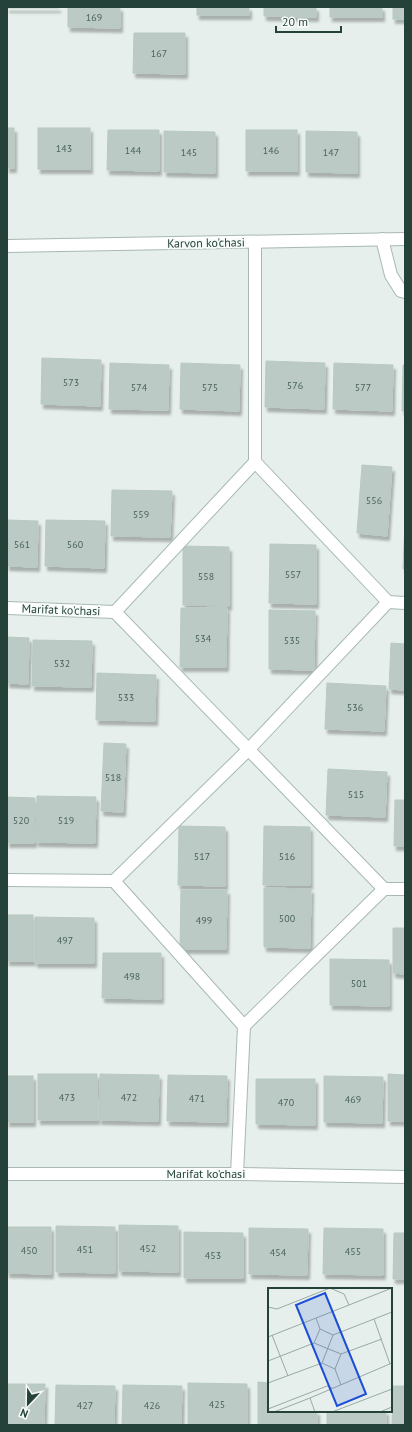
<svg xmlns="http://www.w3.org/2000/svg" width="412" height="1432" viewBox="0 0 412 1432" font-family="'PT Sans',sans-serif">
<defs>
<filter id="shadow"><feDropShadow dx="2.5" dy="4.5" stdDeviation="1" flood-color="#0004"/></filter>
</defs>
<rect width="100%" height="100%" fill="#e6efeb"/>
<!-- building -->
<g fill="#bbcac4" stroke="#b8c9c2" filter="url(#shadow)">
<rect x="7" y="7" width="51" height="1"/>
<path d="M68 7H120V28L68 27Z"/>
<rect x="197" y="7" width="52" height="8"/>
<path d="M264 7H316V17L264 16Z"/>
<rect x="330" y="7" width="52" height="10"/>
<rect x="393" y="7" width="12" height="12"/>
<path d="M134 33H185V74L133 73Z"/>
<rect x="7" y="128" width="7" height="40"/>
<rect x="38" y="128" width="52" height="41"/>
<path d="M108 130H159V171L107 170Z"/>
<rect x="246" y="130" width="51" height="41"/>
<path d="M164 131 215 132V173L164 172Z"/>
<path d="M306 131 357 132V173L306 172Z"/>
<path d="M42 358 101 360 100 406 41 404Z"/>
<path d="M266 361 325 363 324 409 265 407Z"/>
<path d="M110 363 169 365 168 410 109 409Z"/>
<path d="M181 363 240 365 239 411 180 409Z"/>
<path d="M334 363 393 365 392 411 333 409Z"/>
<path d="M403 365H405V411H402Z"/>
<path d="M362 465 392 467 387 536 357 533Z"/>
<path d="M112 490 172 491 170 537 111 536Z"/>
<path d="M7 520 38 521 37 567 7 566Z"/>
<path d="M46 520 105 521 104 568 45 566Z"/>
<path d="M405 523V569H403Z"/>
<path d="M270 544 316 545V604L269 603Z"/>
<path d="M183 546 229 547V606L183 605Z"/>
<path d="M181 608H227L226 667H180Z"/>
<path d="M269 610 315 611 314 670 269 669Z"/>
<path d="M7 637 29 638 28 684 7 683Z"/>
<path d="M33 640 92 641 91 687 32 686Z"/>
<path d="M391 643 405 644V690L389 689Z"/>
<path d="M97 673 156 675 155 721 96 720Z"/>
<path d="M327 683 386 686 384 731 325 729Z"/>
<path d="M104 743 126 744 123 812 101 811Z"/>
<path d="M328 769 387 772 385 817 326 815Z"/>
<path d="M37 796 96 797 95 843 36 842Z"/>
<path d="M7 797 35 798 34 843H7Z"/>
<path d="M395 800H405V846H394Z"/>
<path d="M179 826 225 827V886L178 885Z"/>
<path d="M264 826 310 827V885H263Z"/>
<path d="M264 888 311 889 310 948 264 947Z"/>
<path d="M181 890H227L226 949H180Z"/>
<rect x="7" y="915" width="26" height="46"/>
<path d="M35 917 94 918V963H35Z"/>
<path d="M393 928H405V974L393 973Z"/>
<path d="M103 953H161V999L102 998Z"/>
<path d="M330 959 389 960V1006L330 1005Z"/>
<rect x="38" y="1074" width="59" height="46"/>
<path d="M100 1074 159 1075 158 1121 99 1120Z"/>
<path d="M388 1074 405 1075V1121H388Z"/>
<path d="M168 1075 227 1076 226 1122 167 1121Z"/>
<rect x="7" y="1076" width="26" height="46"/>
<path d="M324 1076 383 1077 382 1123 324 1122Z"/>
<path d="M256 1079H315V1125L256 1124Z"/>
<path d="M119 1225 178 1226V1272L119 1271Z"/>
<path d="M56 1226 115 1227V1273L56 1272Z"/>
<path d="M7 1227H51V1274L7 1273Z"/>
<path d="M249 1228 308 1229 307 1275 249 1274Z"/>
<path d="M324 1228 383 1229V1275L323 1274Z"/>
<path d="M184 1232 243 1233V1278H184Z"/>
<path d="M394 1233H405V1279H393Z"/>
<path d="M258 1382 269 1383V1411H317V1425H258Z"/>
<path d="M188 1383 247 1384V1425H188Z"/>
<path d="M7 1384H45L44 1425H7Z"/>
<path d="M56 1385 115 1386 114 1425H55Z"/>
<path d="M123 1385 182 1386 181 1425H122Z"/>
<path d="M393 1386H405V1425H392Z"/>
<rect x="327" y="1411" width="59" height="14"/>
</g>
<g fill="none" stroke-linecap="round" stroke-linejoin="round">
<!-- minor casing -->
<g stroke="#a8b8b2" stroke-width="14">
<g id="minor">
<path d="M382 239 391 275 401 291 405 292"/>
<path d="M7 246 405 239"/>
<path d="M255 462 388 602"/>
<path d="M388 602 405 603"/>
<path d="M7 608 115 612"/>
<path d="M115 612 255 462V242"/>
<path d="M115 612 384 889"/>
<path d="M7 880 114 881"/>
<path d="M114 881 248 750 388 602"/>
<path d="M114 881 244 1026"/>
<path d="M384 889H405"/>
<path d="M7 1174H237L405 1177"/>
<path d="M237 1174 244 1026 384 889"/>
</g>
</g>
<!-- minor -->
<use href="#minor" stroke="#fff" stroke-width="12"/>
</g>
<g text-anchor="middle" stroke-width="3.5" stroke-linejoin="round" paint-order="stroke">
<!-- number labels -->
<g font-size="10" fill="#4a645c">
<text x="94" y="21">169</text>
<text x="159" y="57">167</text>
<text x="64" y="152">143</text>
<text x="133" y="154">144</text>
<text x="271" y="154">146</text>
<text x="189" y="156">145</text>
<text x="331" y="156">147</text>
<text x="71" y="386">573</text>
<text x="295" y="389">576</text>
<text x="139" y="391">574</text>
<text x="210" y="391">575</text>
<text x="363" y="391">577</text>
<text x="374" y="504">556</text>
<text x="141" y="518">559</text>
<text x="22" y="548">561</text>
<text x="75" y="548">560</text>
<text x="293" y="578">557</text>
<text x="206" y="580">558</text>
<text x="203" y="642">534</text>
<text x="292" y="644">535</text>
<text x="62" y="667">532</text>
<text x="126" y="701">533</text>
<text x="355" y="711">536</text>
<text x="113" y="781">518</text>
<text x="356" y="798">515</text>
<text x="21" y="824">520</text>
<text x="66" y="824">519</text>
<text x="202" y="860">517</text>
<text x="287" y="860">516</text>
<text x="287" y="922">500</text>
<text x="204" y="924">499</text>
<text x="65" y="944">497</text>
<text x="132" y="980">498</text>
<text x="359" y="987">501</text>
<text x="67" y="1101">473</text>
<text x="129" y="1101">472</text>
<text x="197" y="1102">471</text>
<text x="353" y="1103">469</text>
<text x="286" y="1106">470</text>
<text x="148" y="1252">452</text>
<text x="85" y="1253">451</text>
<text x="29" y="1254">450</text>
<text x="353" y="1255">455</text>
<text x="278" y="1256">454</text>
<text x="213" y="1259">453</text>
<text x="217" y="1408">425</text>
<text x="85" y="1409">427</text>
<text x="152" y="1409">426</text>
</g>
<!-- street labels -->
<g font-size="12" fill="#24423a" stroke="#f7fbf9">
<text transform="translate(206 243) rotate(-1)" y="4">Karvon ko'chasi</text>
<text transform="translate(61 610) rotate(2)" y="4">Marifat ko'chasi</text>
<text x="206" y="1178">Marifat ko'chasi</text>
</g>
</g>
<!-- overview -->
<g transform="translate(268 1288)">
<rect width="124" height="124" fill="#e6efeb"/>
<path fill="none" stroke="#98aaa4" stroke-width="1" d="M62 0 76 6 81 17M0 19 9 21 62 0M106 31 122 76M52 41 65 47M4 47 20 88M65 47 124 24M0 49 124 0M46 55 73 66M46 55 52 41 48 30M73 66 114 51M73 66 67 81 73 97M0 73 46 55M54 75 65 47M54 75 67 81M0 95 54 75M0 121 59 98 64 100M6 124 42 110M47 124 42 110 124 75M64 124 124 101M112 124 124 119"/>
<path fill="#1d4ed8" fill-opacity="0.15" stroke="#1d4ed8" stroke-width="2" d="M57 5 98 106 69 118 28 17Z"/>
<rect width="124" height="124" fill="none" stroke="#24423a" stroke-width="2"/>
</g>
<!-- border -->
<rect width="412" height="1432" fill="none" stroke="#24423a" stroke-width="16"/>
<!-- north arrow -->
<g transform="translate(28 1404) rotate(202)" stroke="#f7fbf9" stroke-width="3" paint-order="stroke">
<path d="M0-3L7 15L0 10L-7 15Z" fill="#24423a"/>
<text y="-6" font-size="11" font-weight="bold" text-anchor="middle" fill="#24423a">N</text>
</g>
<!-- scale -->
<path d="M276 26v6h65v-6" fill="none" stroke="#24423a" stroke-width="2"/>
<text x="282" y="26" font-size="12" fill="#24423a" stroke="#f7fbf9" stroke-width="3" paint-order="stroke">20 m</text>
</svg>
